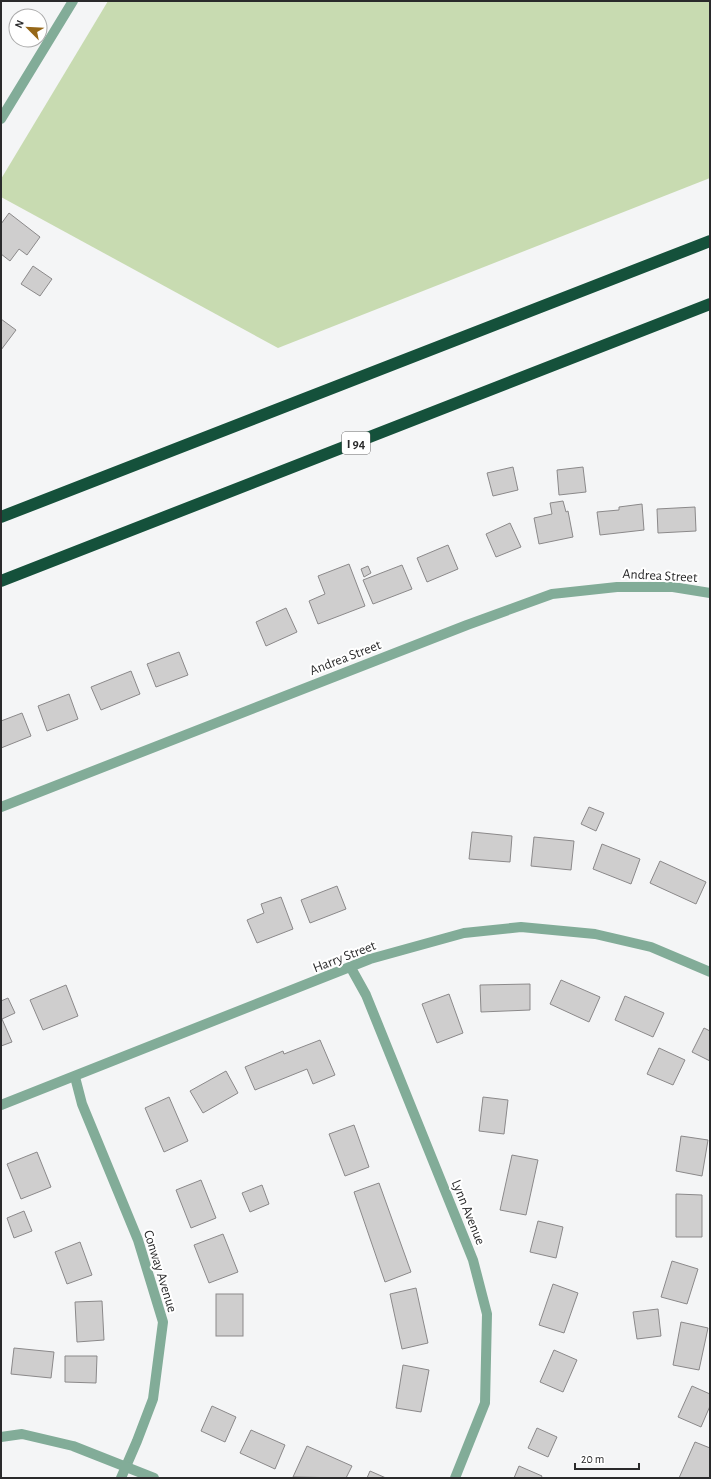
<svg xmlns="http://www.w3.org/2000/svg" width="711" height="1479" viewBox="0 0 711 1479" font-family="'Alegreya Sans',sans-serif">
<rect width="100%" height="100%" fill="#f4f5f6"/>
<!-- green -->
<path fill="#c8dbb1" d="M108 1H710V178L278 348 1 197V179Z"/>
<!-- building -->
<g fill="#cfcece" stroke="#8b898a">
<path d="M9 213 40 237 27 255 19 249 10 261 1 254V224Z"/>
<path d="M33 266 52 279 40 296 21 284Z"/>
<path d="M1 319 16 330 1 350Z"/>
<path d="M513 467 518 490 493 496 487 473Z"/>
<path d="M583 467 586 492 559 495 557 470Z"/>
<path d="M563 501 566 512 568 511 573 537 539 544 534 518 552 514 550 503Z"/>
<path d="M642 504 644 530 600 535 597 512 619 510V507Z"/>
<path d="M695 507 696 531 658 533 657 509Z"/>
<path d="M510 523 521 547 496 557 486 534Z"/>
<path d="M448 545 458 569 427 582 417 558Z"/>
<path d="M349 564 365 606 318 624 309 601 325 594 318 576Z"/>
<path d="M402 565 412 589 373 604 363 580Z"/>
<path d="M368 566 371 573 364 577 361 569Z"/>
<path d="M286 608 297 632 266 646 256 622Z"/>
<path d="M179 652 188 675 156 687 147 664Z"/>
<path d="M131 671 140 694 101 710 91 687Z"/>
<path d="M69 694 78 719 47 731 38 706Z"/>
<path d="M22 713 31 736 1 748V721Z"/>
<path d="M589 807 604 813 596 831 581 824Z"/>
<path d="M472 832 512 836 510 862 469 859Z"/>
<path d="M534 837 574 841 571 870 531 866Z"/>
<path d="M602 844 640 859 631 884 593 869Z"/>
<path d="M660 861 706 882 696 904 650 883Z"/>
<path d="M337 886 346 909 310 923 301 900Z"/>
<path d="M281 897 293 929 257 943 247 920 264 913 261 904Z"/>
<path d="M561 980 600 997 589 1022 550 1004Z"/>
<path d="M530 984V1010L481 1012 480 985Z"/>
<path d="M66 985 78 1016 43 1030 30 1000Z"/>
<path d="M449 994 463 1033 437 1043 422 1004Z"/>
<path d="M625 996 664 1013 653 1037 615 1020Z"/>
<path d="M8 998 15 1013 2 1019 12 1042 1 1046V1001Z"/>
<path d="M704 1028 710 1031V1061L692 1052Z"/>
<path d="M320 1040 335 1075 313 1084 307 1069 255 1090 245 1067 283 1051 284 1054Z"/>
<path d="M659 1048 685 1060 673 1085 647 1074Z"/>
<path d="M226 1071 238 1093 203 1113 190 1091Z"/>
<path d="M169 1097 188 1141 164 1152 145 1108Z"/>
<path d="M483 1097 508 1100 504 1134 479 1131Z"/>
<path d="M354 1125 369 1167 345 1176 329 1134Z"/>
<path d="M681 1136 708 1140 702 1176 676 1171Z"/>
<path d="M37 1152 51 1187 21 1199 7 1164Z"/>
<path d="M512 1155 538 1160 526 1215 500 1210Z"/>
<path d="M201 1180 216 1218 191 1228 176 1190Z"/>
<path d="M379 1183 411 1272 385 1282 354 1192Z"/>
<path d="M262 1185 269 1204 250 1212 242 1193Z"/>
<path d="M676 1194 702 1195V1237H676Z"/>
<path d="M24 1211 32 1231 14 1238 7 1218Z"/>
<path d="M538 1221 563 1227 556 1258 530 1252Z"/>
<path d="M223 1234 238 1272 209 1283 194 1245Z"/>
<path d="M80 1242 92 1275 67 1284 55 1252Z"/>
<path d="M672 1261 698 1269 687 1304 661 1297Z"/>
<path d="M553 1284 578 1293 564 1333 539 1325Z"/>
<path d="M416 1288 428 1343 402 1349 390 1294Z"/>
<rect x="216" y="1294" width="27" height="42"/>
<path d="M102 1301 104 1340 77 1342 75 1302Z"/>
<path d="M658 1309 661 1336 637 1339 633 1312Z"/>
<path d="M681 1322 708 1328 699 1370 673 1365Z"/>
<path d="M14 1348 54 1352 51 1378 11 1374Z"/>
<path d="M554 1350 577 1360 563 1392 540 1382Z"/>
<path d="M65 1356H97L96 1383 65 1382Z"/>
<path d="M403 1365 429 1370 421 1412 396 1408Z"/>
<path d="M692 1386 710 1394V1406L701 1427 678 1417Z"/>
<path d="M212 1406 236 1417 225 1442 201 1431Z"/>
<path d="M537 1428 557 1437 548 1457 528 1448Z"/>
<path d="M251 1430 285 1445 275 1469 240 1453Z"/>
<path d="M695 1442 710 1448V1475L709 1478H679Z"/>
<path d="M307 1446 352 1466 346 1478 293 1477Z"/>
<path d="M519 1466 542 1476 541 1478H514Z"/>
<path d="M370 1471 386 1478H367Z"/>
</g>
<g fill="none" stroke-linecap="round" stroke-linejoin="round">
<!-- minor -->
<g stroke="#82ac98" stroke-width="10">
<path d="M1 119 73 1"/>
<path d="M1 807 467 625 552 594 617 587H673L710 593"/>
<path d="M351 968 366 995 473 1260 487 1314 485 1403 455 1478"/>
<path d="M75 1077 82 1104 138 1240 163 1322 153 1399 137 1441 121 1478"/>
<path d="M1 1105 370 959 464 933 521 927 595 934 651 947 710 972"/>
<path d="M1 1437 22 1434 73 1446 154 1478"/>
</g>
<!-- highway -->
<g stroke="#15513b" stroke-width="12">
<path d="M1 517 710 241"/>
<path d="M1 581 710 304"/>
</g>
</g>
<g text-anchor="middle" stroke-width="4" stroke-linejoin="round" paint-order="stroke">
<!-- shield labels -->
<rect fill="#fff" stroke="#6a6a6b" stroke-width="1" x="342" y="432" width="28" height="22" rx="3"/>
<g font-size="13" font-weight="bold" fill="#2a2a2b">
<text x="356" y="448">I 94</text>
</g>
<!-- street labels -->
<g font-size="14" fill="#2a2a2b" stroke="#fff">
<text transform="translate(660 575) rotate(3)" y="5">Andrea Street</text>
<text transform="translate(345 657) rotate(-21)" y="5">Andrea Street</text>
<text transform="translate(344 956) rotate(-21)" y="5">Harry Street</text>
<text transform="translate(469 1212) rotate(68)" y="5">Lynn Avenue</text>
<text transform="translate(161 1271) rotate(73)" y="5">Conway Avenue</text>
</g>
</g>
<!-- border -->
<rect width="711" height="1479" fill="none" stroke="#2a2a2b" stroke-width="4"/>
<!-- north arrow -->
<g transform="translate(28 28) rotate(294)"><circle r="19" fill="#ffffff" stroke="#aaaaaa"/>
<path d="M0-3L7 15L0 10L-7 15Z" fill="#966717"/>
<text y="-6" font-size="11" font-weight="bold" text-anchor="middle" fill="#2a2a2b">N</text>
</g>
<!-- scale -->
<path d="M575 1463v6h64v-6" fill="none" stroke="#2a2a2b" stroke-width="2"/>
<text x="581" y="1463" font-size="12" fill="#2a2a2b" stroke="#ffffff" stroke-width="3" paint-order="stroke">20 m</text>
</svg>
